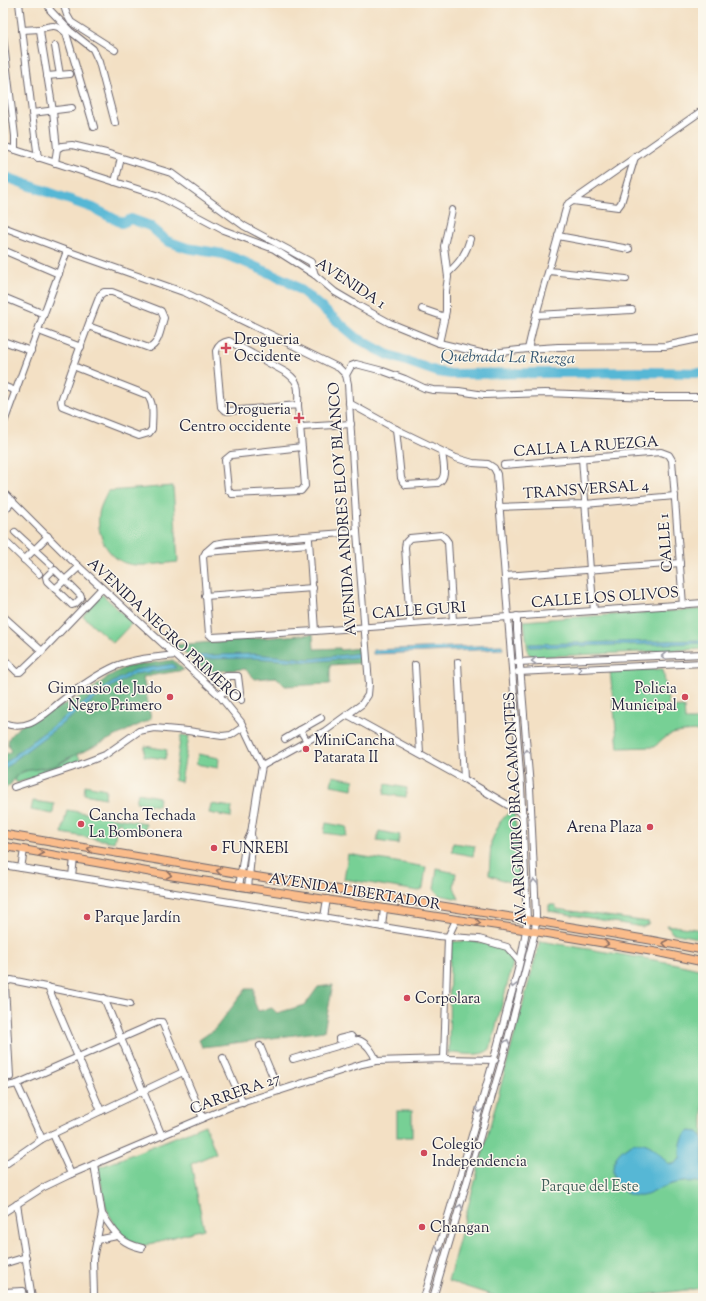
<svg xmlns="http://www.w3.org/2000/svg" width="706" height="1301" viewBox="0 0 706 1301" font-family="'Sorts Mill Goudy',serif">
<rect width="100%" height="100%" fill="#fbf7ec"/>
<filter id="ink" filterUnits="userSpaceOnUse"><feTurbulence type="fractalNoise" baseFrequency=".025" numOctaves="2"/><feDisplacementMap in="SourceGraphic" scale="8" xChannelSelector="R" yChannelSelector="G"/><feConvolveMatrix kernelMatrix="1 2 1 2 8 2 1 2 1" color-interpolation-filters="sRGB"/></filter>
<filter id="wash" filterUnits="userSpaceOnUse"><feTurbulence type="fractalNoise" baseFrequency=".012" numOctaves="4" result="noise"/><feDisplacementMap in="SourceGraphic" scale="16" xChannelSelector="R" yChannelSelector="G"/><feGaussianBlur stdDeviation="0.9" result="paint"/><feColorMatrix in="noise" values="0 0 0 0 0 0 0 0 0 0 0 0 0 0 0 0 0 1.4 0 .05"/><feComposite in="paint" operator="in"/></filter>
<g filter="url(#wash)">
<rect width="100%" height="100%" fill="#f3e0c4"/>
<!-- green -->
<g fill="#77d095" stroke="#4c7968">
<path d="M173 486 178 562C163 563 138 568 125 563 106 556 96 532 99 514 100 506 105 498 108 491Z"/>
<path d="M102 594 132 623 113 643 83 616Z"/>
<path d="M703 609V649L533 657 528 653 524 621 563 618Z"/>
<path d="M663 669 669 708 684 707 685 720H703V731C685 732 667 730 655 747L618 748 610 671Z"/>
<path d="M181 735 189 736 181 782 174 780Z"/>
<path d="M145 746 167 750 165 759 144 756Z"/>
<path d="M77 754 82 761 17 783 14 779C23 766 42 771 55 766 63 763 70 757 77 754Z"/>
<path d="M198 754 219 758 218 768 196 764Z"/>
<path d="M333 776 354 780 353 789 331 785Z"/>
<path d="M386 784 407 788 406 797 384 794Z"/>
<path d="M85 785 106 789 105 798 84 794Z"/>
<path d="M138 793 159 797 158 806 136 802Z"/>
<path d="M33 801 54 804 53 814 31 810Z"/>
<path d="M211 804 232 807 231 817 209 813Z"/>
<path d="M67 810 146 823 144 833 121 829 122 823 118 822 114 842 62 833Z"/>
<path d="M509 812 514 813C518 838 518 863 523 887L489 875 491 842 500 822Z"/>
<path d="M326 823 347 827 346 836 324 833Z"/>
<path d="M379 831 400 835 398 844 377 841Z"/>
<path d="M453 843 475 846 473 856 452 852Z"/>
<path d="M348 854 426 867 423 888 418 891 344 879Z"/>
<path d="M437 869 456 873 454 887 459 899 439 895 434 889Z"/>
<path d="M549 905H555L557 909 649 922 648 924 642 927 549 911Z"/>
<path d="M667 925 703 930V939L672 933Z"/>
<path d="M466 941C482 942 508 944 513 963L490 1049C481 1058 461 1053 449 1053L450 942Z"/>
<path d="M540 941 672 963 703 970V1288L619 1298H501L448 1281Z"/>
<rect x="397" y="1111" width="15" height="26"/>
<path d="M205 1125 216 1153 191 1164 204 1229 173 1237 143 1246 124 1239 110 1216 106 1207 98 1168Z"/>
</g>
<!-- forest -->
<g fill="#61b27e" stroke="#426a5c">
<path d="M313 634 314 649 340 648V650L362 648 364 663 330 665V684L285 686 276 677 255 679 245 669 207 672 175 645Z"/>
<path d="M173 660 184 670 143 677 151 719 87 750 68 758 55 766 24 771 16 776 11 784 3 790V756L11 751C3 740 13 732 22 725L88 693 109 676 126 667Z"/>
<path d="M333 985 324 1031 220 1045 202 1047 199 1040 215 1029 246 989H254V1001L258 1011 272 1008 277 1013 305 1005 318 987Z"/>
</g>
<!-- water -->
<g fill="#56b7d5" stroke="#3c6c88">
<path d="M703 640V643L530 647 529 644Z"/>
<path d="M502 645 503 649 373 654V650Z"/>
<path d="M360 653V657L310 662 253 658 199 659 197 656 218 655 253 654 310 659Z"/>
<path d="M173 664 176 668 134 674 111 687 26 751 3 770V765L24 747 110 684 134 670Z"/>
<path d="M690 1131 698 1132 703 1137V1183C690 1180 674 1182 661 1188 655 1191 649 1195 642 1196 626 1198 612 1184 613 1169 613 1160 618 1153 625 1148 643 1135 656 1148 667 1163L674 1164 680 1159C681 1147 679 1138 690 1131Z"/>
</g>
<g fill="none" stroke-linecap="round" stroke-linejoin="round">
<!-- river -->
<path stroke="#56b7d5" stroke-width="10" d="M3 176 93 208 122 223 131 219 150 226 167 241 187 248 223 254 240 260 287 281 302 291 357 338 386 354 438 372 451 374 646 372 703 373"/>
</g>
</g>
<g filter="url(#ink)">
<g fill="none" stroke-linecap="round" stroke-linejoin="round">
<!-- minor casing -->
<g stroke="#6b646b" stroke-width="8">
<g id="minor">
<path d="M19 3 33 121 38 158"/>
<path d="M48 3 50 10 70 31 93 49 99 62 115 123"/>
<path d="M63 3 67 15 71 22 115 50"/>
<path d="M40 29C52 25 57 24 66 33L94 127"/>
<path d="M22 30 40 29 41 38 53 111 57 149"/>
<path d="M3 36 15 136V150"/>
<path d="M55 46 60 75"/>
<path d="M47 76 70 74"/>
<path d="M32 113 72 108"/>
<path d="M3 146 159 196 223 230 274 249 315 275 335 292 357 305 390 323 439 343 481 353H492L528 349 558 347 665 346 703 338"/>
<path d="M55 163 57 149 62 146 72 145 106 153 171 173 244 226 311 262 315 275"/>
<path d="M115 182 121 158"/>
<path d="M573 201 618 207 621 203 635 157"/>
<path d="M3 227 67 251 186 293 339 368 346 375 348 384 357 532 369 684 368 695 362 704 325 731 262 766"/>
<path d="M558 236 629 249"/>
<path d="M3 250 59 274"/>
<path d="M549 271 626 279"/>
<path d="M448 273C459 263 466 254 470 239"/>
<path d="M3 297 44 314"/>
<path d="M422 309 445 317"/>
<path d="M536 315 632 310"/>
<path d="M39 331 81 347"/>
<path d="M3 341 31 351"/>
<path d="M439 343 446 311V291L448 277 444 246 452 210"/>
<path d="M528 349 536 315 567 205 703 110"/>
<path d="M73 366 147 395C155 404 152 418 152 429L149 433 139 436 62 406 61 401C73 366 86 330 100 295L104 292H112L161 311 164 318C161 327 159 345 149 348L88 326"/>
<path d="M346 375 351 366 356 364 383 371 405 379 424 388 433 390 459 391 484 395 545 393 650 397H703"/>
<path d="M3 386 16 391"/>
<path d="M349 403 396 429 456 458 473 463 488 464 494 468 497 474 521 786 527 920C524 956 511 993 502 1029 478 1119 450 1208 424 1298"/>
<path d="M298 405 228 411 224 410 221 407 216 351C219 344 223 342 229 341L287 373C291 376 296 380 297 385 299 391 298 399 298 406 301 433 303 460 305 486L301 491 232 494 228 490 225 460 231 455 302 447"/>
<path d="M3 425 67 251"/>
<path d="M301 427 351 424"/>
<path d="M396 429 401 478 403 482 406 485 438 483C448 478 443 462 442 452"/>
<path d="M582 458 590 570 594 611"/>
<path d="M504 465 661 452 669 455 672 460 683 605"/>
<path d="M3 492 65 554 219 695 241 722 262 766 257 794 251 833 245 846 239 887"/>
<path d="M499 507 585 504 675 496"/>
<path d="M3 512 13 501"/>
<path d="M15 532 51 565"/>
<path d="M309 540 315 631"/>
<path d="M6 542 39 574"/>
<path d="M309 544 206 552 203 557 209 634 212 637 315 631 703 603"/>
<path d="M206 552 215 544 227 542 357 532"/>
<path d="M24 560 48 536"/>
<path d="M55 570 81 596V598L75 604 72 605 47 581 46 577 52 571Z"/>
<path d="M505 576 680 563"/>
<path d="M55 589 79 567"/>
<path d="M205 596 313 588"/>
<path d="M3 616 42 651"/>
<path d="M410 624 405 547 406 542 410 538 441 535 445 538 448 542 453 621"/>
<path d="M3 658 17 672H20L42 651 102 588"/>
<path d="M458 662 464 779"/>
<path d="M517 662 703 654"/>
<path d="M415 665 420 754"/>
<path d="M518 672 703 663"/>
<path d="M213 680 227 676"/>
<path d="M219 695 225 691 227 676H238L241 700 225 691"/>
<path d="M348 715 464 779 523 814"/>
<path d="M3 723C28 732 41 717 59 703 74 691 98 674 116 666 134 659 156 657 176 655"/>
<path d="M300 730 321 718"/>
<path d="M285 739 300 730 307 741"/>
<path d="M14 787 71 768 105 755 139 731 154 728 188 731 222 736 231 735 243 727"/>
<path d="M3 865 438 936 479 939 507 947 519 961"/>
<path d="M21 868 24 850"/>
<path d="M72 876 74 858"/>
<path d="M248 888 252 846 251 833"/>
<path d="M324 917 327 899"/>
<path d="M382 927 384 908"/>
<path d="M48 987 101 1111"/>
<path d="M104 998 162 1136"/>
<path d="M339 1039 351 1036 355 1041"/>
<path d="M260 1046 279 1091"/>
<path d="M223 1058 243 1103"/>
<path d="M293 1059 358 1040C366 1042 374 1053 376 1061"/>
<path d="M444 1059 448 937 456 920"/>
<path d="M10 1077 5 985 6 982 11 980 130 1004"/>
<path d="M17 1084 42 1139"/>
<path d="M3 1087 17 1084 158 1022H162L203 1118"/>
<path d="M53 1134 71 1174"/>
<path d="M3 1166 42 1139 183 1072"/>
<path d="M17 1204 32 1298"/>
<path d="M3 1213 42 1188 71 1174 203 1118 232 1106 362 1064 376 1061 444 1059 495 1060"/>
<path d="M102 1214C115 1232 119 1243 142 1248"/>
<path d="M97 1240 117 1236"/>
<path d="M3 1264 26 1257"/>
<path d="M3 1292 23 1291"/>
<path d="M94 1295 93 1259 102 1214 94 1164"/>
<path d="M433 1298 503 1058 535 932 536 915 530 787 517 630V616"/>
</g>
</g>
<!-- major casing -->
<g stroke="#6b646b" stroke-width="9">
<g id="major">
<path d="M3 834 241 874 536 921 650 940 703 950"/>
<path d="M3 846 172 876 526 930 656 952 703 962"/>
</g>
</g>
<!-- minor -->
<use href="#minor" stroke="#fff" stroke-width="6"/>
<!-- major -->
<use href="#major" stroke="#fabc8b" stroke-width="7"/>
</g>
<!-- one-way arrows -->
<defs><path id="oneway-chevron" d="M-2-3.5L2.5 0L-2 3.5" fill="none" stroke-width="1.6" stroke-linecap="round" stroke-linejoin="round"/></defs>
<g stroke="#9c9ca7">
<use href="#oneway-chevron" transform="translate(664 656) rotate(178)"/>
<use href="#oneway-chevron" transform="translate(534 661) rotate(178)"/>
<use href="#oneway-chevron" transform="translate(579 669) rotate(-3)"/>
<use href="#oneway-chevron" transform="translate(527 752) rotate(-95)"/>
<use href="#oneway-chevron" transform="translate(534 882) rotate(-93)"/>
<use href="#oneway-chevron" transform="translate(513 985) rotate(105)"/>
<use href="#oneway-chevron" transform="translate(507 1042) rotate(-75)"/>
<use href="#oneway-chevron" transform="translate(479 1110) rotate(106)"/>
<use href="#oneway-chevron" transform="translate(460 1207) rotate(-74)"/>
<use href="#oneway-chevron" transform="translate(439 1249) rotate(106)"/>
</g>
<g stroke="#8e6f63">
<use href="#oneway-chevron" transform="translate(90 849) rotate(-170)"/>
<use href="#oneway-chevron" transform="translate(41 853) rotate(10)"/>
<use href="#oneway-chevron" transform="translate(219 871) rotate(-170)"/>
<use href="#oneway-chevron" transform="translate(169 875) rotate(10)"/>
<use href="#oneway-chevron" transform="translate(478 923) rotate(9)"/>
<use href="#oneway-chevron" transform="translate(665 943) rotate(-169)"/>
<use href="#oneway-chevron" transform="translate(606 944) rotate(9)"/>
</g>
</g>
<!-- markers -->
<g fill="#d1495b" stroke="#fbf7ec" stroke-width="1.5">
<path d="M224 342h4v4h4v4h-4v4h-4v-4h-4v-4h4z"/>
<path d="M297 412h4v4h4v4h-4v4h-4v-4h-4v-4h4z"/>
<circle cx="170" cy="697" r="4"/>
<circle cx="685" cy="697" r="4"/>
<circle cx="306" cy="749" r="4"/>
<circle cx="81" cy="824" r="4"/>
<circle cx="650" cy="827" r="4"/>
<circle cx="214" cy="848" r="4"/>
<circle cx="87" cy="917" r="4"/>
<circle cx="407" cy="998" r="4"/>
<circle cx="424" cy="1153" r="4"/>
<circle cx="422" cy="1227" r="4"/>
</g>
<g text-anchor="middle" stroke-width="3" stroke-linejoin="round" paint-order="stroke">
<!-- street labels -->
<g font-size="15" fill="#22223b" stroke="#fbf7ec">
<text transform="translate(351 283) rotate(33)" y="5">AVENIDA 1</text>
<text transform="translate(586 446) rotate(-4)" y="5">CALLA LA RUEZGA</text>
<text transform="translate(586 489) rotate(-4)" y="5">TRANSVERSAL 4</text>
<text transform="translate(342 509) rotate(-94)" y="5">AVENIDA ANDRES ELOY BLANCO</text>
<text transform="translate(665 543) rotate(-94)" y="5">CALLE 1</text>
<text transform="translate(605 597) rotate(-4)" y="5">CALLE LOS OLIVOS</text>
<text transform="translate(419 610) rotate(-4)" y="5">CALLE GURI</text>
<text transform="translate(165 630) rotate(43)" y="5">AVENIDA NEGRO PRIMERO</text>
<text transform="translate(515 809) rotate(-93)" y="5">AV. ARGIMIRO BRACAMONTES</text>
<text transform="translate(355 891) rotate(9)" y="5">AVENIDA LIBERTADOR</text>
<text transform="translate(235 1093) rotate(-20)" y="5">CARRERA 27</text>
</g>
<!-- poi labels -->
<g font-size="15" fill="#22223b" stroke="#fbf7ec" text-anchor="start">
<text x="234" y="344">Drogueria<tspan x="234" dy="17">Occidente</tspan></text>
<text x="291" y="414" text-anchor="end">Drogueria<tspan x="291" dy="17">Centro occidente</tspan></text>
<text x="162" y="693" text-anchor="end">Gimnasio de Judo<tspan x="162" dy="17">Negro Primero</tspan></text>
<text x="677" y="693" text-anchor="end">Policia<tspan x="677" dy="17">Municipal</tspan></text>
<text x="314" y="745">MiniCancha<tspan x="314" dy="17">Patarata II</tspan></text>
<text x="89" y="820">Cancha Techada<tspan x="89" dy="17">La Bombonera</tspan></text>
<text x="642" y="832" text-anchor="end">Arena Plaza</text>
<text x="222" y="853">FUNREBI</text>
<text x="95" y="922">Parque Jardín</text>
<text x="415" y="1003">Corpolara</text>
<text x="432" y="1149">Colegio<tspan x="432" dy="17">Independencia</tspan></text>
<text x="430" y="1232">Changan</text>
</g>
<!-- park labels -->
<g font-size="15" fill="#405f5a" stroke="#fbf7ec">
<text x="590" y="1191">Parque del Este</text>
</g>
<!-- water labels -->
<g font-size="16" font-style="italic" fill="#345671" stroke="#fbf7ec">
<text transform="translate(508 356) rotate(1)" y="6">Quebrada La Ruezga</text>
</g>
</g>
<!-- margin -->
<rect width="706" height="1301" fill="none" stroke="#fbf7ec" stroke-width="16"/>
</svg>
